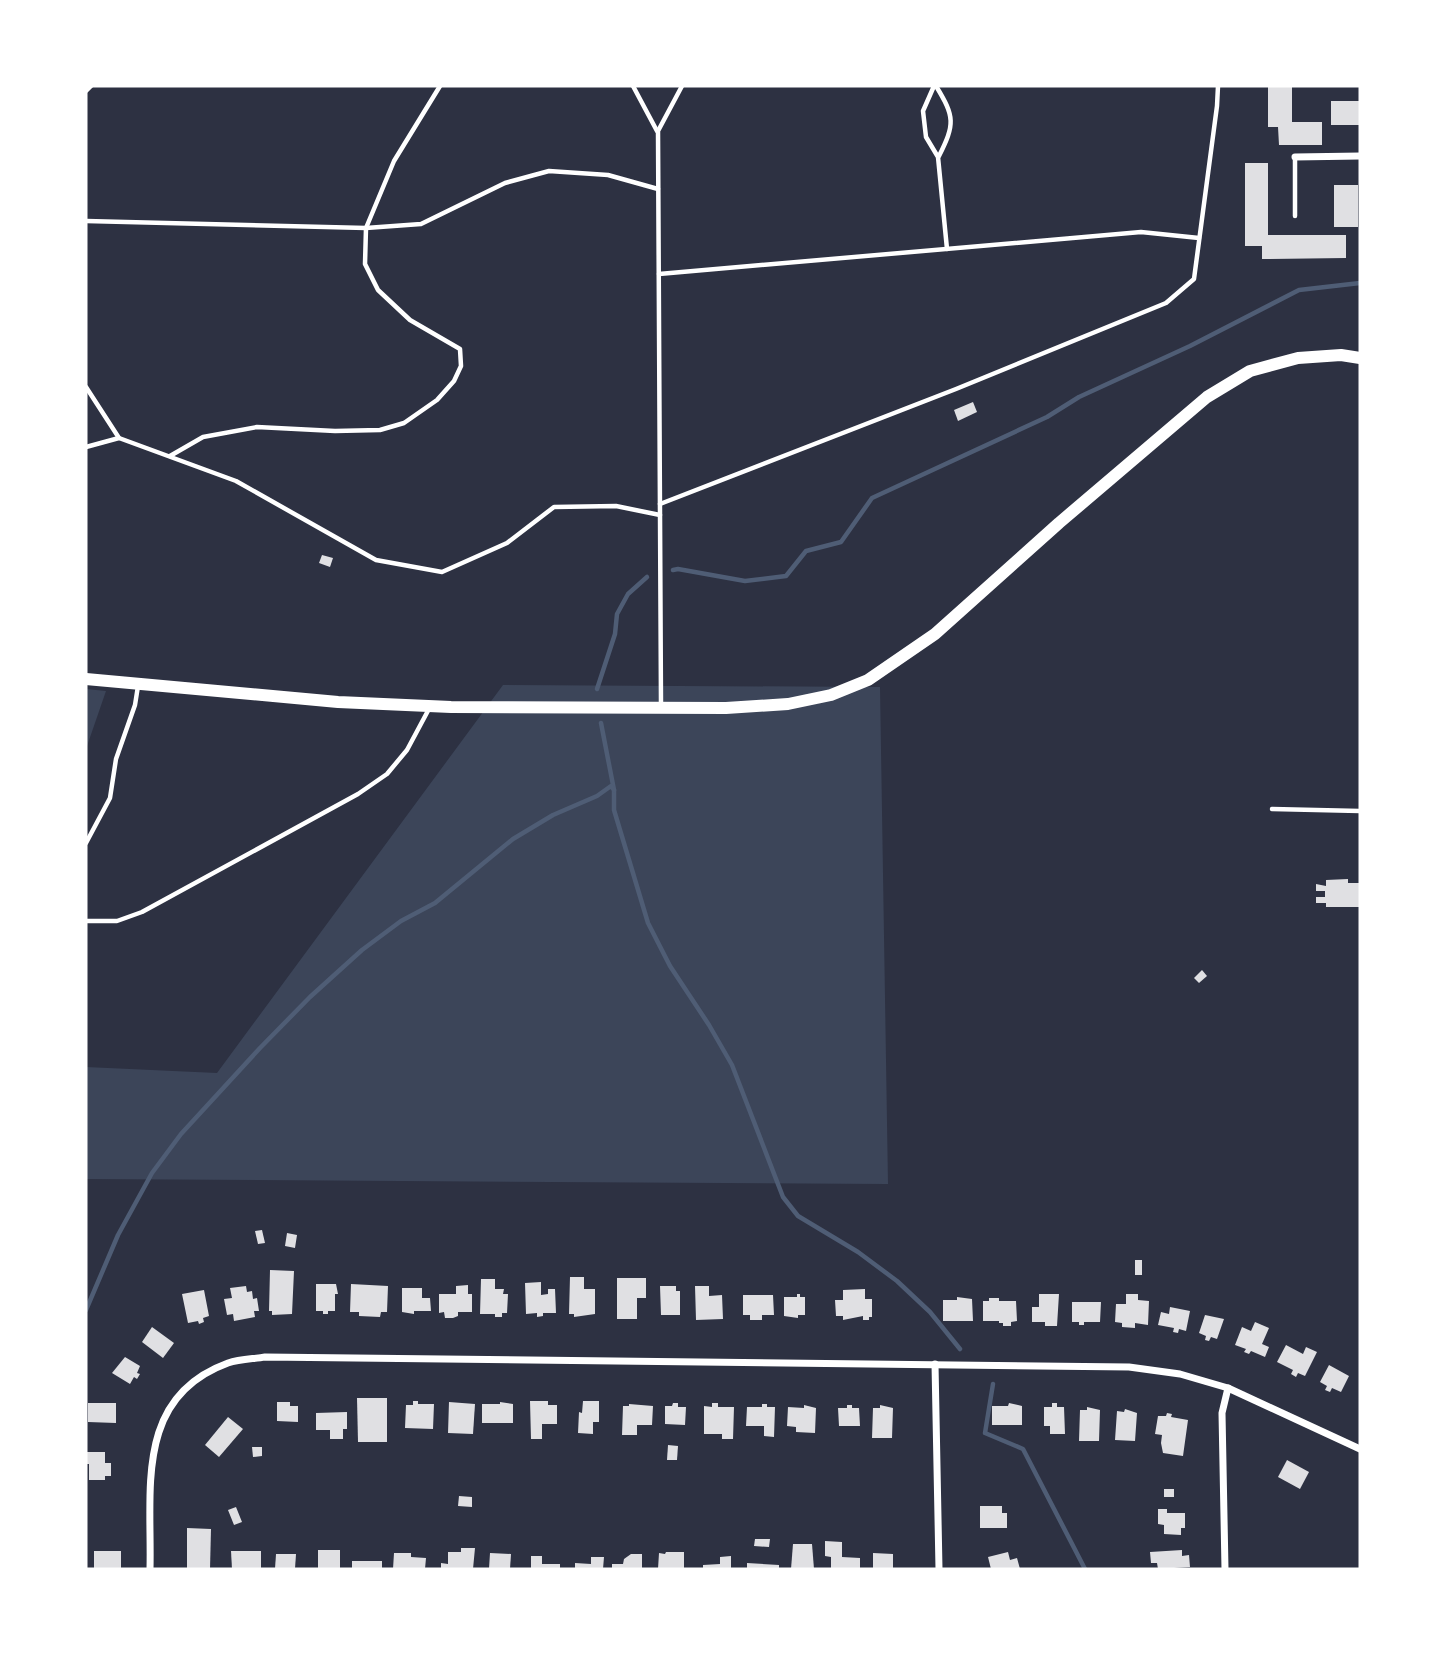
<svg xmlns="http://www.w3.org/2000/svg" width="1446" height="1655" viewBox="0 0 1446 1655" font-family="'Golos Text',sans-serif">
<rect width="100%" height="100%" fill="#2d3142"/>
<!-- green -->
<g fill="#3c4559">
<path d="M503 685 880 687 888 1184 86 1179V1067L217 1073Z"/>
<path d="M86 689 106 691 86 749Z"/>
</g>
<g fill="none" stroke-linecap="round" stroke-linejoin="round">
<!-- stream -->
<g stroke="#4f5d75" stroke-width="4.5">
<path d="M673 570 678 569 745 581 786 576 806 551 841 542 872 498 1047 417 1079 397 1190 346 1299 290 1360 283"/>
<path d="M597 689 615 634 617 614 628 594 647 577"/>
<path d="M601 723 614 790V810L648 923 670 966 709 1025 732 1065 783 1197 798 1216 858 1252 897 1281 930 1312 960 1349"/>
<path d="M86 1310 118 1235 152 1173 181 1134 260 1048 310 997 362 950 401 921 435 903 513 839 553 815 597 796 611 786 614 790"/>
<path d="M993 1384 985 1433 1023 1449 1085 1569"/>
</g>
</g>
<!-- building -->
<g fill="#e0e0e3">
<path d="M1268 86H1292V122H1322V145H1279L1278 127H1268Z"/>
<rect x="1331" y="101" width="29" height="24"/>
<path d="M1245 163H1268V235H1346V258L1262 259V246H1245Z"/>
<rect x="1334" y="185" width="24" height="42"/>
<path d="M973 402 977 412 958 421 954 410Z"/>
<path d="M322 555 333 558 330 567 319 563Z"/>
<path d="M1348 879V883H1360V907H1326V903H1316V897H1325V891H1316V884L1326 886V880Z"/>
<path d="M1202 970 1207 976 1199 983 1194 978Z"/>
<path d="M262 1230 265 1243 258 1244 255 1231Z"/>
<path d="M287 1233 297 1235 295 1248 285 1246Z"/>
<rect x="1135" y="1260" width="7" height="15"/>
<path d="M270 1270 294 1271 292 1314 272 1315V1311H269Z"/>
<path d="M570 1277H584V1289H595V1314L574 1317V1314H569Z"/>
<path d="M617 1278H646V1298H637V1319H617Z"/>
<path d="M481 1279H495V1289H504L503 1294H508L507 1313H502V1317H495V1314H480Z"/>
<path d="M541 1282V1295L548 1294V1289H555L556 1313H543V1316L537 1317V1313L526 1314 525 1283Z"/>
<path d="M316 1284H336L338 1294H335V1311H328V1314H323V1311H316Z"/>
<path d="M351 1284 388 1286 387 1312H381L380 1317 359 1316V1312H350Z"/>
<path d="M468 1285V1294H472V1312H458V1316L453 1318H445L444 1312 439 1313V1294H456V1286Z"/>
<path d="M246 1286 247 1292 252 1291 253 1299 257 1298 259 1311H254L255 1317 234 1321 233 1314 227 1315 224 1299 232 1298 230 1288Z"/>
<path d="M660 1286H676V1291H680V1315H661Z"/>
<path d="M695 1286H709V1296L722 1295 723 1319 696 1320Z"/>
<path d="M402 1288H422V1298H430L431 1311H414V1314L402 1312Z"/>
<path d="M865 1289V1299H872V1317H869V1320H863V1316L843 1320V1316H836L835 1300H843V1290Z"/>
<path d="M204 1290 209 1316 203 1318 204 1322 199 1324 198 1321 188 1323 182 1294Z"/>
<path d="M797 1294H800V1297H805V1315H798V1318L784 1316V1297H797Z"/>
<path d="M1039 1294H1059L1057 1326H1045V1322H1032V1307H1039Z"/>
<path d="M1126 1294H1138V1300L1149 1301 1148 1325 1135 1323V1328L1122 1327V1323L1115 1322 1116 1304H1126Z"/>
<path d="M743 1295H773L774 1315H762V1320H750V1315H743Z"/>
<path d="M957 1297 972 1299 973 1321H943V1300H957Z"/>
<path d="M989 1298H999V1301H1016L1017 1321 1011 1322V1326H1003V1323H999V1321H983V1301H989Z"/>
<path d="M1072 1302H1101L1100 1322H1084V1325H1079V1322H1072Z"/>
<path d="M1170 1307 1190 1311 1186 1331 1179 1329 1178 1333 1173 1332 1174 1328 1158 1325 1161 1312 1169 1314Z"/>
<path d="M1205 1315 1224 1319 1217 1339 1211 1337 1209 1341 1205 1340 1206 1336 1199 1333Z"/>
<path d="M1255 1322 1269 1328 1262 1344 1269 1347 1265 1357 1251 1351 1249 1354 1244 1352 1246 1349 1235 1345 1242 1327 1251 1331Z"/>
<path d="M152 1327 174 1343 163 1358 142 1342Z"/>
<path d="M1286 1345 1303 1354 1306 1347 1317 1352 1305 1376 1298 1373 1296 1377 1291 1374 1293 1370 1277 1362Z"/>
<path d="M125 1357 140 1366 137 1373 140 1374 137 1379 134 1377 130 1384 112 1373Z"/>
<path d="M1329 1365 1349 1376 1341 1392 1332 1388 1330 1392 1325 1390 1327 1386 1320 1382Z"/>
<path d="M357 1398H387V1442H358Z"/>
<path d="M413 1401H418V1404H434L433 1429 405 1428 406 1405H413Z"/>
<path d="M530 1401H548V1405H557V1424H542V1439H531Z"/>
<path d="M583 1401H599V1422H593V1434L578 1433 579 1412 582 1413Z"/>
<path d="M277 1402H290V1406H298V1422L277 1421Z"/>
<path d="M449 1402 475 1404 473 1434 448 1433Z"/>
<path d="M500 1402 513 1404V1423H482V1404H500Z"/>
<path d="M88 1403H116V1423L88 1422Z"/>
<path d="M673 1403H678V1407H686L685 1425 665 1424V1406H672Z"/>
<path d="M712 1403H718V1407H734L733 1439H722V1434H704V1406L712 1407Z"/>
<path d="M1009 1403 1022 1406V1425H992V1406H1008Z"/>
<path d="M1052 1403H1057V1407H1064L1065 1434H1050V1426H1044V1407H1052Z"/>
<path d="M629 1404 653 1406 652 1425H637V1435H622L623 1406H629Z"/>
<path d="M762 1404H767V1407H775L774 1437 764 1436V1426H746L747 1407H762Z"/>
<path d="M804 1405 816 1408 815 1433 796 1432V1427L787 1426 788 1407 804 1408Z"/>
<path d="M847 1405H852V1408H859L860 1426H839L838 1408H847Z"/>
<path d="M880 1405 893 1408 892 1438H872L873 1408H880Z"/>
<path d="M1087 1407 1100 1410 1099 1441H1079L1080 1410H1087Z"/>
<path d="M1125 1409 1137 1413 1135 1441 1115 1440 1117 1411 1124 1412Z"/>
<path d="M347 1412V1429H343V1439H330V1430H316V1413Z"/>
<path d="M1167 1413 1172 1414 1171 1417 1188 1420 1183 1456 1163 1453 1161 1443 1162 1435 1155 1434 1158 1416H1166Z"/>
<path d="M228 1417 243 1429 219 1457 205 1445Z"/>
<path d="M668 1445 678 1446 677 1460H667Z"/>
<path d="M252 1447H262V1456L253 1457Z"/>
<path d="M86 1452H105V1463H111V1476H105V1480H89V1464H86Z"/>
<path d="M1287 1460 1309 1472 1300 1489 1278 1477Z"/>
<rect x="1164" y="1489" width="10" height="8"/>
<path d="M459 1496 472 1497V1507L458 1506Z"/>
<path d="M980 1506H1002V1513H1007V1528H980Z"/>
<path d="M236 1507 242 1522 234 1525 228 1510Z"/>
<path d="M1158 1509H1167V1513H1185V1528H1181V1535L1164 1534V1525L1158 1524Z"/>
<path d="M187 1528 211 1529 210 1569H187Z"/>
<path d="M755 1539H770L769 1547 754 1546Z"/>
<path d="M825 1541 842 1542V1557L860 1558V1569H831V1557L825 1556Z"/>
<path d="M793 1544H812L814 1569H791Z"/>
<path d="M461 1548H475L473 1569H441V1563L448 1564V1552H461Z"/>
<rect x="318" y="1550" width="22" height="19"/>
<path d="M1182 1550V1556L1189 1555 1190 1567 1158 1569 1157 1563H1151L1150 1552Z"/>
<rect x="94" y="1551" width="27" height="18"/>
<path d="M231 1551H261V1569H232Z"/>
<path d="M666 1552H684V1569H658L659 1553 665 1554Z"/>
<path d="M1008 1552 1010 1560 1017 1558 1020 1569H991L988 1557Z"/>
<path d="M394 1553H411V1557L426 1558 425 1569H393Z"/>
<path d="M490 1553 511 1554 510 1569H489Z"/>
<path d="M873 1553 893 1554V1569H873Z"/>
<path d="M276 1554H296L295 1569H275Z"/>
<path d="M631 1554H642V1569H612V1564H623L624 1559Z"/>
<path d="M531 1556H542V1564H560V1569H531Z"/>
<path d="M731 1556V1569H703V1565L720 1564V1557Z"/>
<path d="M591 1557H604L603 1569H575V1563L591 1564Z"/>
<rect x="352" y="1561" width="30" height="8"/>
<path d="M747 1563 779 1565V1569H747Z"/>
</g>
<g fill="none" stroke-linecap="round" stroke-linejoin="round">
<!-- service -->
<g stroke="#fff" stroke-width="4.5">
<path d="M633 86 657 131"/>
<path d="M934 86 923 111 926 137 938 157 947 249"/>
<path d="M936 86C955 117 955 124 939 156"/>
<path d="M86 91 91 86"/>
<path d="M1295 216V157"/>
<path d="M86 221 366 228 421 224 505 183 549 171 608 175 658 189"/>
<path d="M659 274 1141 232 1199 238"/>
<path d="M86 387 119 438 236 481 376 560 442 572 507 543 554 507 616 506 660 515"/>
<path d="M86 447 119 438"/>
<path d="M170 456 203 437 257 427 335 431 380 430 404 423 437 400 454 381 461 366 460 349 410 320 378 290 365 264 366 228 394 161 440 86"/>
<path d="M660 504 956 389 1166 303 1194 279 1217 106 1218 86"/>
<path d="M661 705 658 131 682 86"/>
<path d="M1272 809 1360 811"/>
<path d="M86 843 110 798 116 759 135 705 138 686"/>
<path d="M86 921H117L142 912 358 794 387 774 407 750 430 707"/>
</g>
<!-- minor -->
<g stroke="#fff" stroke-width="7">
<path d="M1295 157 1360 156"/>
<path d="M935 1364 939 1569"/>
<path d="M150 1569C152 1490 134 1397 228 1363 240 1359 253 1359 265 1357L1129 1367 1180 1374 1228 1388 1360 1449"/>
<path d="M1225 1569 1222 1413 1228 1388"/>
</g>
<!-- secondary -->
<path stroke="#fff" stroke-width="12" d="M86 679 338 702 451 707 726 708 788 704 831 695 868 680 935 634 1059 523 1207 397 1250 371 1298 358 1341 355 1360 358"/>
</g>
<!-- border -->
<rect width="1446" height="1655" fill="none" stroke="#ffffff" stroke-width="175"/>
</svg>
